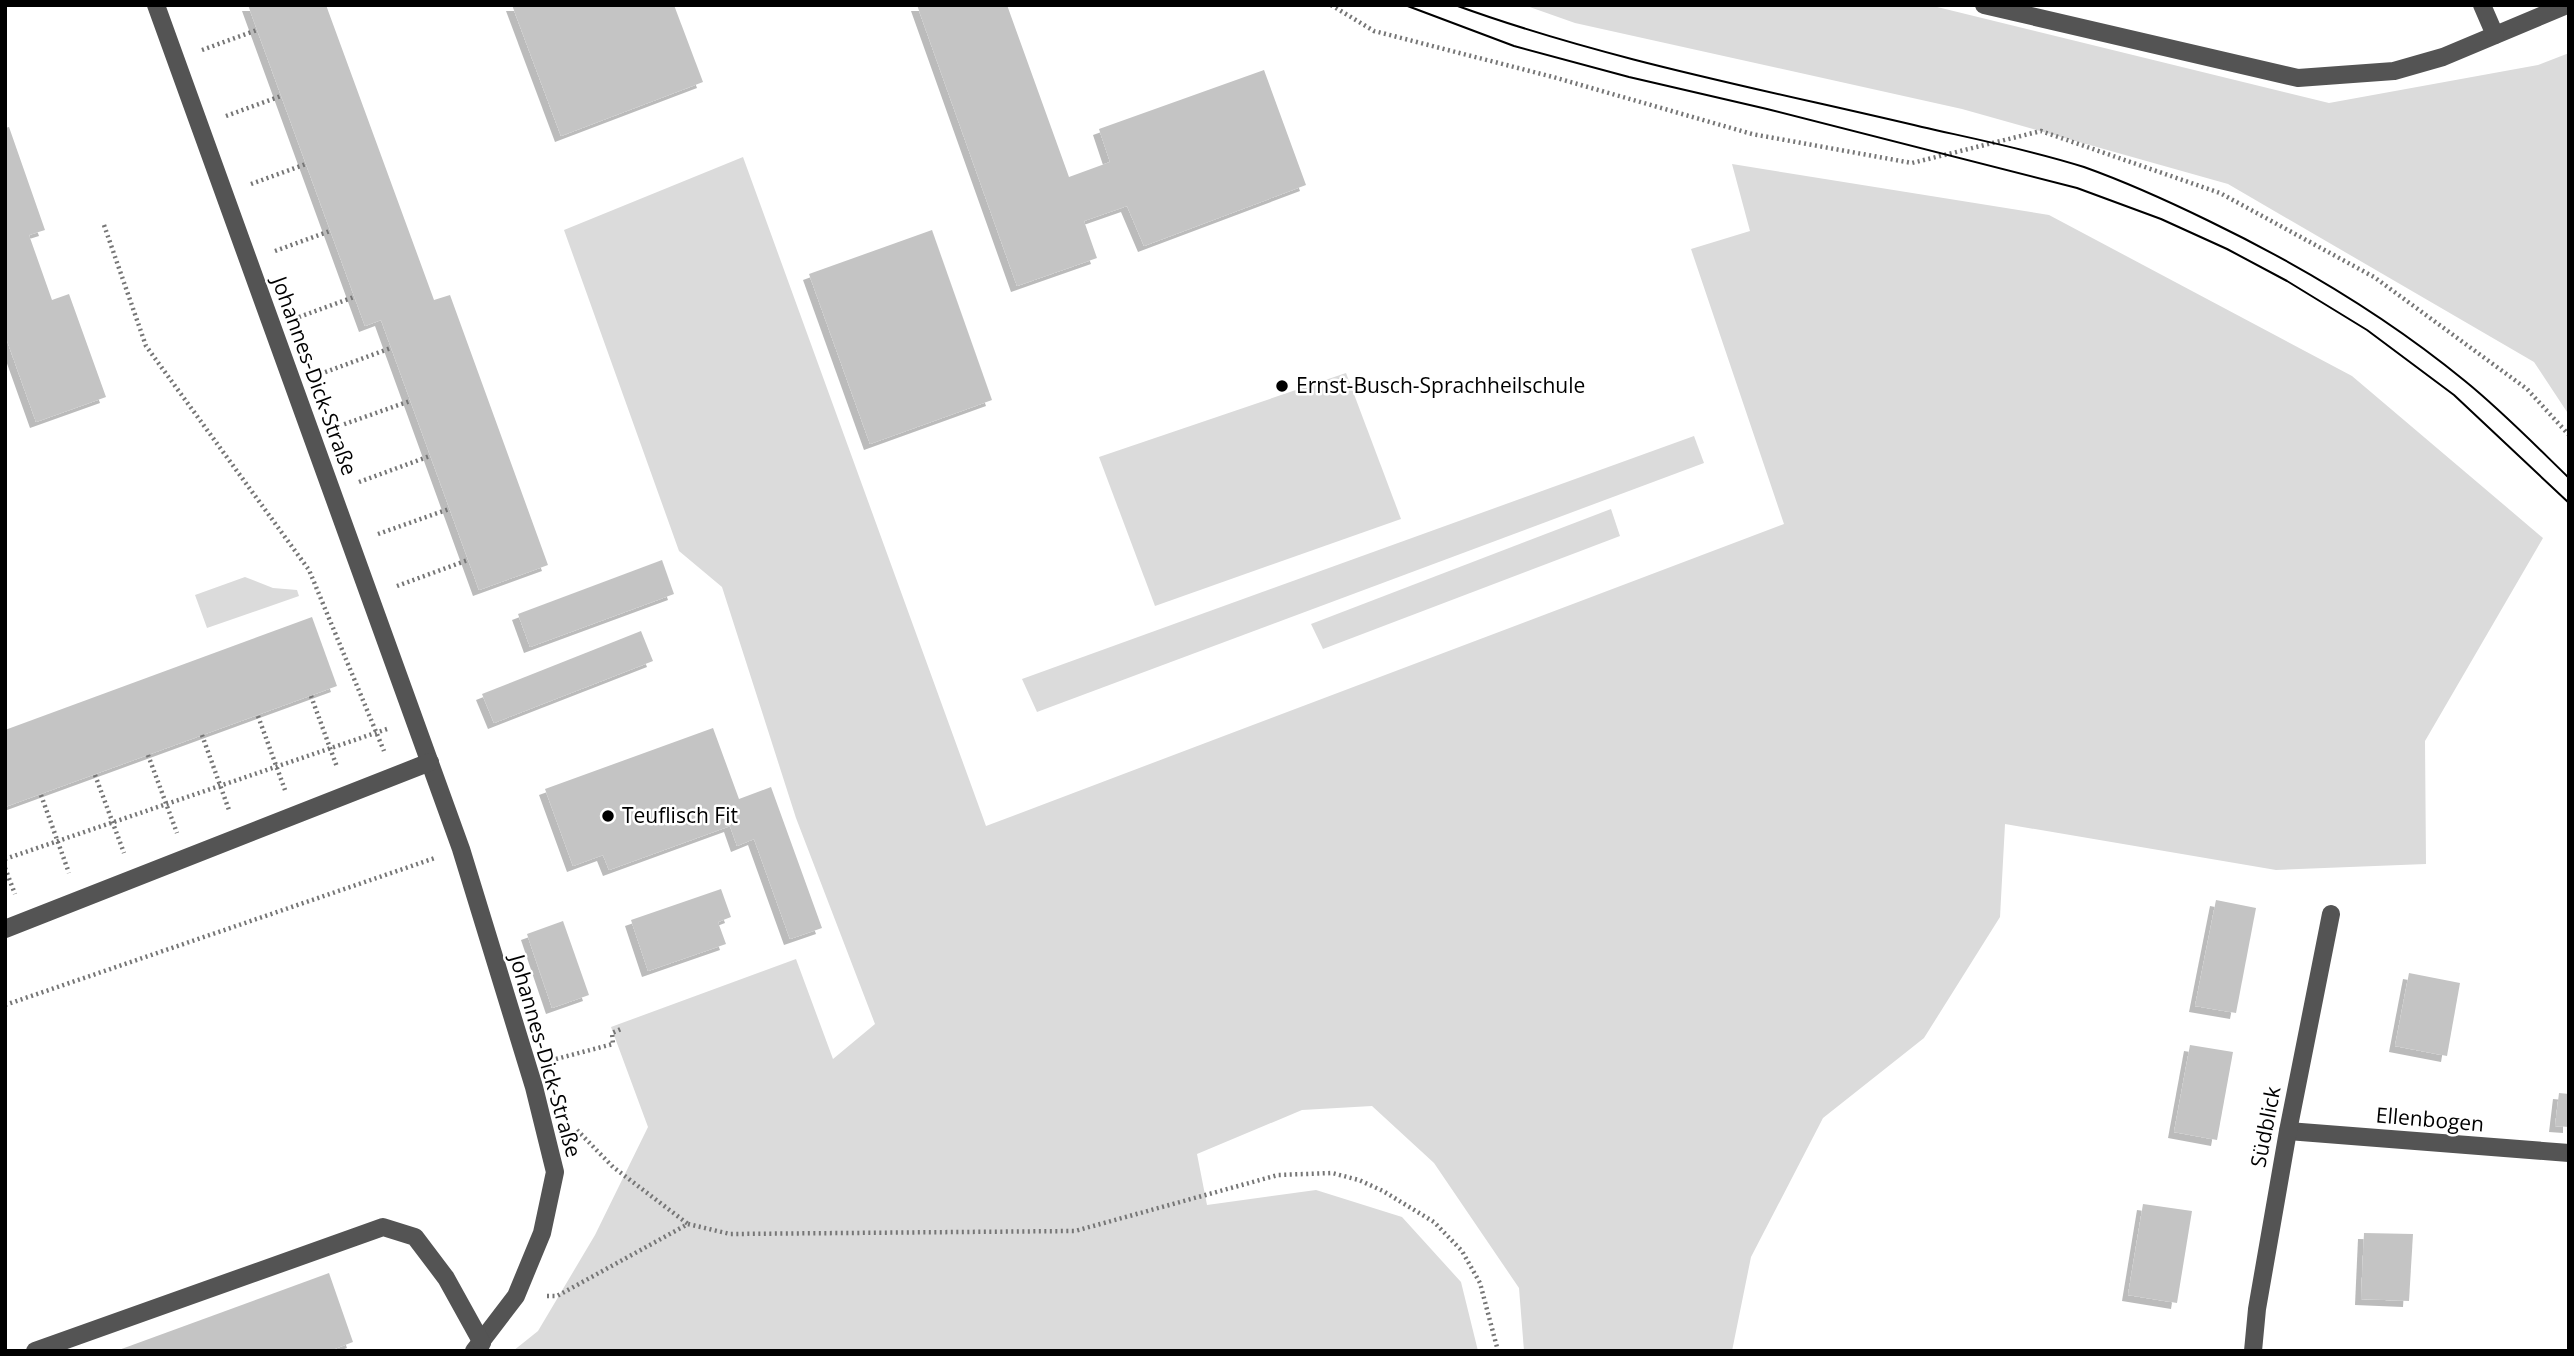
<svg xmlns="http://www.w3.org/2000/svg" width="2574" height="1356" viewBox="0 0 2574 1356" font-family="'Open Sans',sans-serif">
<defs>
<filter id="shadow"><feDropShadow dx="-6" dy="6" stdDeviation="0" flood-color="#0004"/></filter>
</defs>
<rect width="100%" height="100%" fill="#fff"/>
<!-- green -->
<g fill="#dbdbdb">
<path d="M1524 5H1929L2329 103 2538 65 2569 53V415L2534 362 2228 184 1962 109 1575 23Z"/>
<path d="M743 157 986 826 1784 524 1691 249 1750 231 1732 164 2049 215 2352 376 2543 538 2425 741 2426 864 2276 870 2005 824 2000 917 1924 1038 1823 1118 1751 1257 1732 1351H1524L1519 1288 1434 1163 1372 1106 1302 1110 1197 1154 1207 1205 1316 1190 1402 1217 1461 1282 1478 1351H513L538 1331 595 1235 648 1127 611 1027 796 959 833 1059 875 1024 796 818 722 587 679 551 564 230Z"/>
<path d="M1346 373 1401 519 1155 606 1099 457Z"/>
<path d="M1694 436 1704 463 1037 712 1022 679Z"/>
<path d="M1611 509 1620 536 1323 649 1311 624Z"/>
<path d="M245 577 273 588 297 590 299 596 207 628 195 595Z"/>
</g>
<!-- building -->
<g fill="#c4c4c4" filter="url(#shadow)">
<path d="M248 5H326L434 300 450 295 548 565 479 590 381 320 365 326Z"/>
<path d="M512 5H674L703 82 561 136Z"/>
<path d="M917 5H1007L1069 177 1110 162 1099 129 1264 70 1306 185 1144 246 1127 206 1084 221 1097 258 1017 286Z"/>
<path d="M9 127 45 230 29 235 52 300 69 294 106 397 36 422 5 335V128Z"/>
<path d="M932 230 992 400 870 444 809 274Z"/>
<path d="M662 560 674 594 530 647 518 614Z"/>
<path d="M312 617 337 686 5 807V730Z"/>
<path d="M641 631 653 661 494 723 482 694Z"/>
<path d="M713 728 739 799 771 787 822 928 790 939 754 839 737 846 730 826 609 870 603 855 573 866 545 789Z"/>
<path d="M721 889 731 917 718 922 726 944 648 971 631 920Z"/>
<path d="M2216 900 2256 908 2236 1013 2195 1006Z"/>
<path d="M563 921 589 995 552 1008 527 934Z"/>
<path d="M2409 973 2460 983 2447 1056 2395 1046Z"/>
<path d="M2190 1045 2233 1052 2217 1140 2174 1132Z"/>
<path d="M2559 1093 2569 1094V1127L2555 1126Z"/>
<path d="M2143 1204 2192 1211 2177 1303 2128 1295Z"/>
<path d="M2364 1233 2413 1234 2409 1301 2361 1299Z"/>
<path d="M329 1273 353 1342 329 1351H116Z"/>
</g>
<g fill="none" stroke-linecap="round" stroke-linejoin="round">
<!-- path -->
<g stroke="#767676" stroke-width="4.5" stroke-dasharray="2 3.5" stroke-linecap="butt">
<path d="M1331 5 1374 31 1553 77 1752 134 1912 163 2041 131 2220 193 2374 277 2527 389 2569 435"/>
<path d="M202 50 257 30"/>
<path d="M226 116 281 96"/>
<path d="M251 184 306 164"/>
<path d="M104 225 146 346 309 570 384 751"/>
<path d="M275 251 330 231"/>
<path d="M299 317 354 297"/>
<path d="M320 374 391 348"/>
<path d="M339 426 410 401"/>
<path d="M359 482 430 456"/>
<path d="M378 534 449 509"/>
<path d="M397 586 468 560"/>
<path d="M311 696 337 767"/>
<path d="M258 716 285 790"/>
<path d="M202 735 229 810"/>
<path d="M148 755 177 833"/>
<path d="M95 775 124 853"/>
<path d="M41 795 69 873"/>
<path d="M5 859 387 729"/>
<path d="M5 868 15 894"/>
<path d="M5 1005 435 858"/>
<path d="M556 1059 613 1044 612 1033 621 1029"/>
<path d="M577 1130 613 1167 688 1224"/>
<path d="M547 1296H557L688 1224 730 1234 1075 1231 1278 1175 1332 1173 1359 1180 1383 1191 1434 1222 1462 1251 1480 1283 1498 1351"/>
</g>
<!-- minor -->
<g stroke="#545454" stroke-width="18">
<path d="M156 5 461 849 534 1087 555 1172 542 1233 516 1296 474 1351"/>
<path d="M1984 5 2298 78 2394 71 2443 57 2567 5"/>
<path d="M2482 5 2495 35"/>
<path d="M5 929 430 762"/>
<path d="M2288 1131 2569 1153"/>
<path d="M35 1351 383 1227 415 1237 446 1278 482 1343"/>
<path d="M2253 1351 2257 1309 2288 1131 2331 914"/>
</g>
<!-- tram -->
<g stroke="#000" stroke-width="2">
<path d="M1405 5 1514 46 1629 77 1767 109 2077 188 2161 219 2227 249 2287 281 2367 330 2454 395 2569 503"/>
<path d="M1455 5C1606 60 1766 90 1922 127 1975 139 2031 150 2084 167 2126 182 2168 201 2209 221 2300 265 2387 317 2465 381 2502 411 2535 445 2569 478"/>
</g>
</g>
<!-- markers -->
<g fill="#000" stroke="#fff" stroke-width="2.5">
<circle cx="1282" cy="386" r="7"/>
<circle cx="608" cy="816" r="7"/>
</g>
<g text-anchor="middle" stroke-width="5" stroke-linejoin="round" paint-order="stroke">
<!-- street labels -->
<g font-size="21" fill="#000" stroke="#fff">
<text transform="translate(314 376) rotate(70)" y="7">Johannes-Dick-Straße</text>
<text transform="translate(545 1056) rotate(74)" y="7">Johannes-Dick-Straße</text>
<text transform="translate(2430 1120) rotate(5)" y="7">Ellenbogen</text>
<text transform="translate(2266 1127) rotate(-79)" y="7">Südblick</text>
</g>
<!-- poi labels -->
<g font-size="21" fill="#000" stroke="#fff" text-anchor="start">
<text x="1296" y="393">Ernst-Busch-Sprachheilschule</text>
<text x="622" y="823">Teuflisch Fit</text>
</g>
</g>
<!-- border -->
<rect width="2574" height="1356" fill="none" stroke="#000000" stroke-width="14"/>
</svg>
